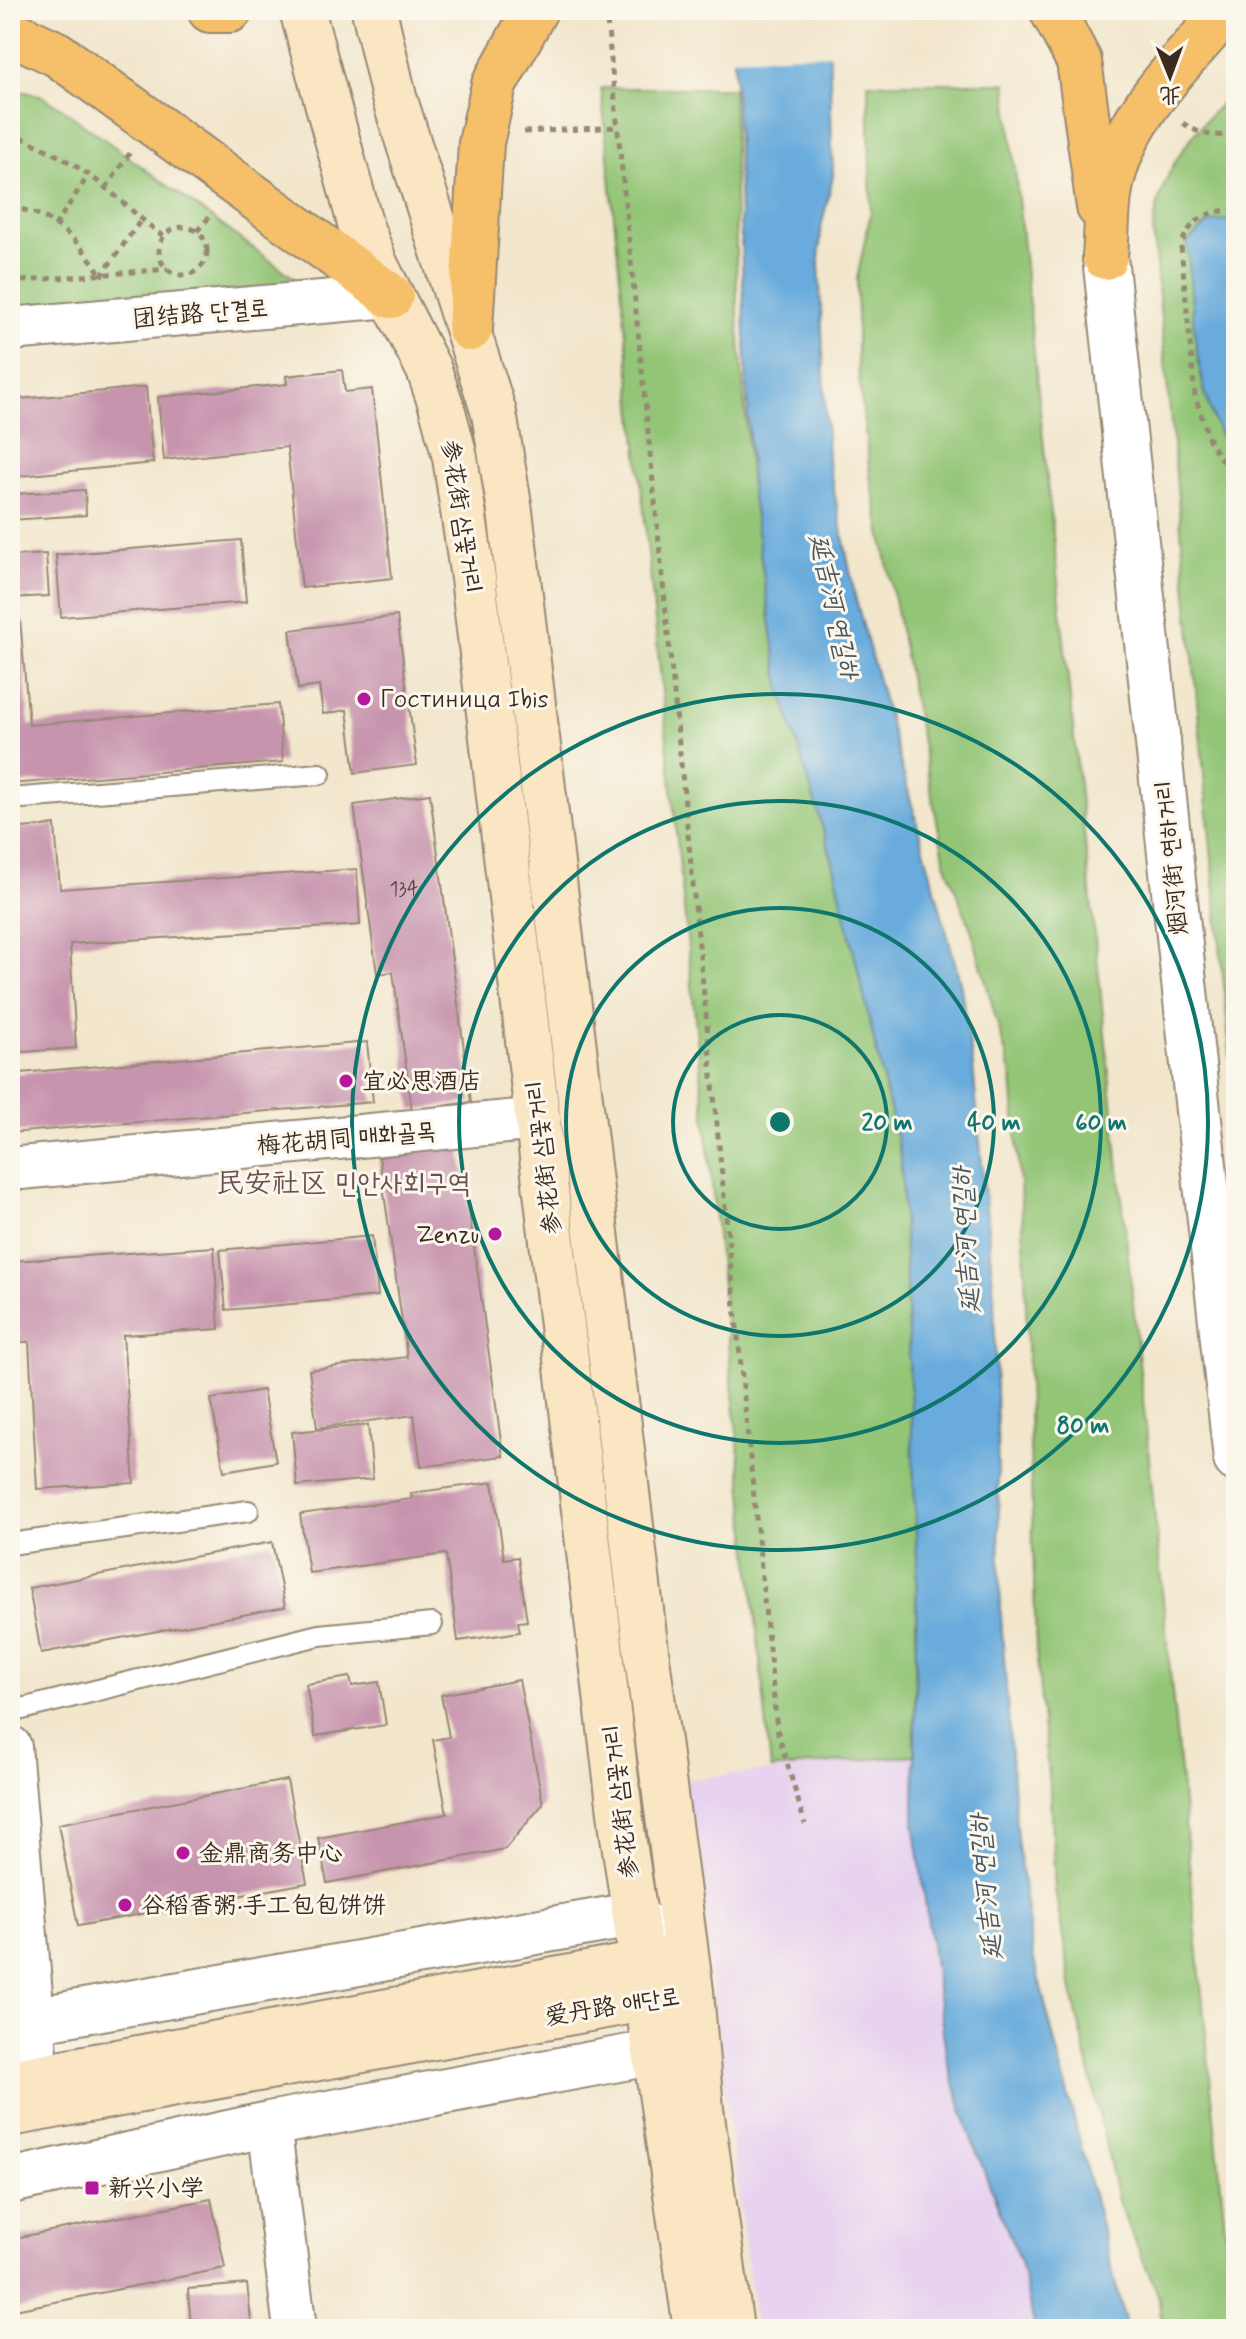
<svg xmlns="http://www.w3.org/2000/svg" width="1246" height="2339" viewBox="0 0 1246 2339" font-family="Mynerve,'LXGW WenKai TC','Poor Story',sans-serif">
<rect width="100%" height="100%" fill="#fbf7ec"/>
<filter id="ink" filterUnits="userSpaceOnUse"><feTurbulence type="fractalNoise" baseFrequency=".0125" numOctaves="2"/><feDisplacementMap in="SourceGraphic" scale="16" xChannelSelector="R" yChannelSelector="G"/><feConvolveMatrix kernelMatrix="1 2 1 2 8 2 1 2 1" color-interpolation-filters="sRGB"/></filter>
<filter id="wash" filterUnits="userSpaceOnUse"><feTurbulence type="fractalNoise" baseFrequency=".006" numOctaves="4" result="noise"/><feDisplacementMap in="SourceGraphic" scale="32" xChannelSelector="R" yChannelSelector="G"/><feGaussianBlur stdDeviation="1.8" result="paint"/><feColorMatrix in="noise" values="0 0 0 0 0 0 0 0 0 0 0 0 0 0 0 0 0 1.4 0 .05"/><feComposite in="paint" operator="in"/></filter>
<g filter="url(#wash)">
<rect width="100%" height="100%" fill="#f2e6cc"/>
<!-- built -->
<path fill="#e7d2ef" d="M914 1755V1821L947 2060 971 2138 1020 2262 1035 2329H756L685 1780Z"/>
<!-- green -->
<g fill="#93c576" stroke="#67784a" stroke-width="2">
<path d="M868 83H1006L1147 1438 1235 2329H1163L1158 2294 1119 2204 1073 1997 1055 1890 1050 1796 1036 1650 1024 1241 1012 1076 972 932 945 862 870 475 857 359V279L871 211Z"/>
<path d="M601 88H733L737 301 751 490 780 687 833 862 901 1157 917 1559 914 1755 771 1769Z"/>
<path d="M1236 88V1114L1153 233C1158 170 1194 131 1236 88Z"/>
<path d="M10 89 40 95 60 107 294 278 299 285 10 311Z"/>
</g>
<!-- water -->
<g fill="#67abdc" stroke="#516a7d" stroke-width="2">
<path d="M732 10H828L833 176 821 228 819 263 828 461 855 596 960 981 973 1066 994 1295 1001 1616 1017 1838 1033 1956 1127 2329H1035L1020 2262 971 2138 947 2060 914 1821 917 1559 901 1157 833 862 780 687 751 490Z"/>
<path d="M1236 218V463C1191 395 1195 321 1187 242L1209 223Z"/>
</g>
<!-- pier -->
<path fill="#f2e6cc" d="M728 10H832L833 54 728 58Z"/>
<g id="blocks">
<!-- building -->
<g fill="#c794ae">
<path d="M342 370 345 392 372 389 392 578 302 588 287 447 164 460 158 397 287 384 286 376Z"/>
<path d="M146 387 153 463 10 477V400Z"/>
<path d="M85 490 86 515 10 520V494Z"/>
<path d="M241 540 246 602 61 617 56 555Z"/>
<path d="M46 554 49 596 10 598V556Z"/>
<path d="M397 616 417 765 355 773 347 710 323 714 319 686 298 689 290 630Z"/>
<path d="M20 618 29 725 278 704 283 762 10 784V619Z"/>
<path d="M430 794 471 1102 412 1110 393 972 377 974 354 805Z"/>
<path d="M55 825 60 889 357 869 360 925 70 944 76 1048 10 1053V829Z"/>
<path d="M367 1042 373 1102 10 1133V1074Z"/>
<path d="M460 1145 503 1456 421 1467 414 1415 317 1428 309 1370 407 1357 379 1157Z"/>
<path d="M372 1236 378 1296 226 1310 220 1250Z"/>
<path d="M214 1247 219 1329 123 1335 134 1483 37 1489 29 1342H19L13 1261Z"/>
<path d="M263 1390 276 1462 224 1471 211 1399Z"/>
<path d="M368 1425 373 1479 297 1486 292 1432Z"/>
<path d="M493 1482 504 1559 518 1557 527 1621 518 1622 520 1632 458 1641 446 1554 309 1573 300 1514 412 1499 411 1493Z"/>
<path d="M272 1542 285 1607 41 1653 29 1588Z"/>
<path d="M350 1677 352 1686 379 1682 386 1725 315 1736 306 1684Z"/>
<path d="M519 1680 543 1804 505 1849 327 1883 318 1838 447 1814 433 1740 449 1737 441 1695Z"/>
<path d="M287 1780 307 1883 78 1926 58 1824Z"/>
<path d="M211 2199 225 2268 10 2311V2239Z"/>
<path d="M247 2284 252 2329H191L188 2289Z"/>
</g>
</g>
</g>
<g filter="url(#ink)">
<use href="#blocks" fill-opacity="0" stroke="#968875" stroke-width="2"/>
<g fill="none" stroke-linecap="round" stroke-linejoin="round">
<!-- service casing -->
<g stroke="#968875" stroke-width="24">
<g id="service">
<path d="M10 799 320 774"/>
<path d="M10 1544 248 1511"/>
<path d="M10 1712 319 1635 432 1624"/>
</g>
</g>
<!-- minor casing -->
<g stroke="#968875" stroke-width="46">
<g id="minor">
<path d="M10 329 391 296"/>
<path d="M10 1169 539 1119"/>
<path d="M10 1747 38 2077"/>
<path d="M269 2124 295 2329"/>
</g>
</g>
<!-- tertiary casing -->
<g stroke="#968875" stroke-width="48">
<g id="tertiary">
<path d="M1105 257 1236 1459"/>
<path d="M10 2024 633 1915 684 1956"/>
<path d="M10 2181 269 2124 656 2052 673 2022"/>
</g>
</g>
<!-- secondary casing -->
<g stroke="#968875" stroke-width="48">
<g id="secondary">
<path d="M302 10 361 227 376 266 429 370 442 408 455 457 473 578 622 1829 696 2329"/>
<path d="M374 10 394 97 494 413 510 511 644 1635 691 1991 701 2109 731 2329"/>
<path d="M10 2082 672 1958"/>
<path d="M10 2114 677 1993"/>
</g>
</g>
<!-- primary casing -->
<g stroke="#968875" stroke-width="48">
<g id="primary">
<path d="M210 10H230"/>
<path d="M1052 10 1079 61 1099 207"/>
<path d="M10 32 57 54 391 296"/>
<path d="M1105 257C1107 234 1106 211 1110 189 1123 116 1181 64 1227 10"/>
<path d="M470 329 481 143 494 85 535 10"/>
</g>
</g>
<!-- path -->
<g stroke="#968875" stroke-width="5" stroke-dasharray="6 6" stroke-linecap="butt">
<path d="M606 10 777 1729 805 1824"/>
<path d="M1183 123C1198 134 1219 140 1236 131"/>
<path d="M524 132 619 127"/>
<path d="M10 133C44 147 79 165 107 189 127 205 143 222 165 237"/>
<path d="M10 148 13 208"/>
<path d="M106 188 130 153"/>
<path d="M10 208C50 210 81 242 101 275"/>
<path d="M1236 210C1210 210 1189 219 1181 246L1195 396 1210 442 1236 483"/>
<path d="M55 226 88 176"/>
<circle cx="183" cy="251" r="24"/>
<path d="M197 231 213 213"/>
<path d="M101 276 141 220"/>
<path d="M10 282 168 269"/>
</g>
<!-- service -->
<use href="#service" stroke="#fff" stroke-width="20"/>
<!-- minor -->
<use href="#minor" stroke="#fff" stroke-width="42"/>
<!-- tertiary -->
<use href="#tertiary" stroke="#fff" stroke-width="44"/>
<!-- secondary -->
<use href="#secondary" stroke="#fbe6c4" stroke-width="44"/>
<!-- primary -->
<use href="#primary" stroke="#f6c06b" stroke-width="44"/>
</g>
</g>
<!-- distance rings -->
<g fill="none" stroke="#0f766e" stroke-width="4">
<circle cx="780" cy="1122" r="107"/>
<circle cx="780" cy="1122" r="214"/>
<circle cx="780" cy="1122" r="321"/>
<circle cx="780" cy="1122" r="428"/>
</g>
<!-- markers -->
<g fill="#b5179e" stroke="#fbf7ec" stroke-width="3">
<circle cx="364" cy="699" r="8"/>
<circle cx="346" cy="1081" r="8"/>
<circle cx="495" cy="1234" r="8"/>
<circle cx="183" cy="1853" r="8"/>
<circle cx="125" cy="1905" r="8"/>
<rect x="84" y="2180" width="16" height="16" rx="4"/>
</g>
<g text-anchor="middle" stroke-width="6" stroke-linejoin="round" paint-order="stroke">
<!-- number labels -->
<g font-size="20" fill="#5e4442">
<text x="404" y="895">134</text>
</g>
<!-- street labels -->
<g font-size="24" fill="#3b2a1e" stroke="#fbf7ec">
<text transform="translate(200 313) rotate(-5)" y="8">团结路 단결로</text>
<text transform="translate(462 516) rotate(81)" y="8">参花街 삼꽃거리</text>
<text transform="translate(1171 858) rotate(-96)" y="8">烟河街 연하거리</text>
<text transform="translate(346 1138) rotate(-5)" y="8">梅花胡同 매화골목</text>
<text transform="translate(543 1158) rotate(-97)" y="8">参花街 삼꽃거리</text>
<text transform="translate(620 1802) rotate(-97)" y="8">参花街 삼꽃거리</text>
<text transform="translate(612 2006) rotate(-9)" y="8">爱丹路 애단로</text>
</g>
<!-- poi labels -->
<g font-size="24" fill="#3b2a1e" stroke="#fbf7ec" text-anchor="start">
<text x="380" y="707">Гостиница Ibis</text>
<text x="362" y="1089">宜必思酒店</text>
<text x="479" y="1242" text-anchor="end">Zenzu</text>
<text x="199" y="1861">金鼎商务中心</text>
<text x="141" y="1913">谷稻香粥·手工包包饼饼</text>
<text x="108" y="2196">新兴小学</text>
</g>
<!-- water labels -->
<g font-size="26" font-style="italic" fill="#4a5760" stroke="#fbf7ec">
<text transform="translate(835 606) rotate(77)" y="9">延吉河 연길하</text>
<text transform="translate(965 1240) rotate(-94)" y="9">延吉河 연길하</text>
<text transform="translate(985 1887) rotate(-96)" y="9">延吉河 연길하</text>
</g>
<!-- quarter labels -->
<g font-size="28" fill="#6c4f50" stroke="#fbf7ec">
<text x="343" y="1192">民安社区 민안사회구역</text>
</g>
</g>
<circle cx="780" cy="1122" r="12" fill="#0f766e" stroke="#fbf7ec" stroke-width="4"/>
<g font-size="24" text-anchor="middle" font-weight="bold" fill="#0f766e" stroke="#fbf7ec" stroke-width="6" stroke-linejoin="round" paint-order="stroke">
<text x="887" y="1130">20 m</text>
<text x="994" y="1130">40 m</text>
<text x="1101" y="1130">60 m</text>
<text x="1083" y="1433">80 m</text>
</g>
<!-- margin -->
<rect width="1246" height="2339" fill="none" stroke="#fbf7ec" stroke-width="40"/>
<!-- north arrow -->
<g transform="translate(1170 76) rotate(179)" stroke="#fbf7ec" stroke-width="6" paint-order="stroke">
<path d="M0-6L14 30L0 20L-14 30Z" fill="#3b2a1e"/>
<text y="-12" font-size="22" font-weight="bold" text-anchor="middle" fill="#3b2a1e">北</text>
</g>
</svg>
